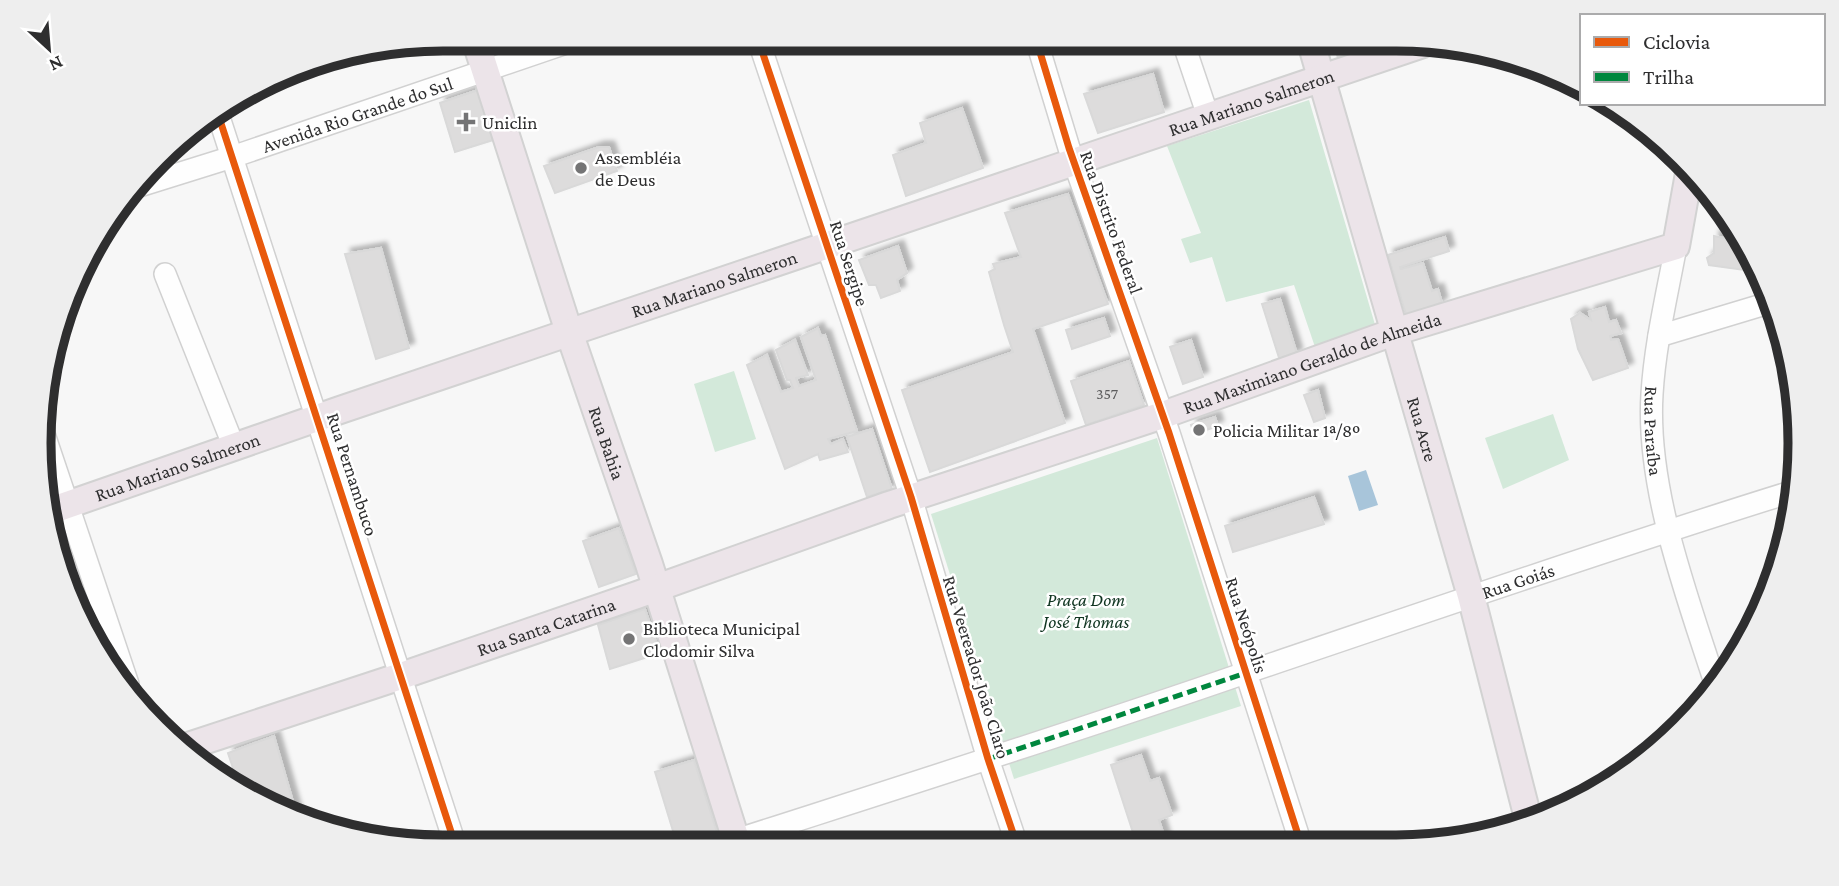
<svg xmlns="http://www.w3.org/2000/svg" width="1839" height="886" viewBox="0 0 1839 886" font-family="'Crimson Pro',serif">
<defs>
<filter id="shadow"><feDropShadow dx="5.5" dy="-5.5" stdDeviation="2" flood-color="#0004"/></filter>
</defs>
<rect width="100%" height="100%" fill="#f7f7f7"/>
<!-- green -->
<g fill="#d3e9da">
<path d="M1309 100 1376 328 1315 347 1294 285 1226 302 1212 257 1190 263 1181 239 1201 233 1167 146Z"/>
<path d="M734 371 756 439 715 452 694 384Z"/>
<path d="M1553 414 1569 460 1503 489 1485 438Z"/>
<path d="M1157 438 1241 706 1014 779 931 514Z"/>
</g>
<!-- water -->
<path fill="#a8c5da" d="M1366 470 1378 505 1359 511 1348 476Z"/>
<!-- building -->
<g fill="#dddcdc" stroke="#d9d9d9" stroke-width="2" filter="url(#shadow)">
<path d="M1332 39H1375L1377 45 1338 58Z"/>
<path d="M1153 74 1164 112 1098 133 1084 94Z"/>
<path d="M478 90 493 140 455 152 440 103Z"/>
<path d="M962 108 983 168 906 196 893 155 926 143 920 123Z"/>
<path d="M599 147H609L617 171 555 193 544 166Z"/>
<path d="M1068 194 1108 304 1033 329 1065 423 930 472 902 390 1013 352 1004 325 989 272 995 269 993 264 1021 257 1005 213Z"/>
<path d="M1714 236 1738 241 1759 272 1709 265 1707 258 1714 253Z"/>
<path d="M1445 237 1449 251 1400 267 1401 269 1423 263 1432 291 1438 289 1442 303 1437 304 1438 307 1407 318 1388 255Z"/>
<path d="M898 246 907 273 897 280 900 291 881 298 876 285H869L859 260Z"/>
<path d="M381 248 409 348 376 359 345 254Z"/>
<path d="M1280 299 1297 354 1280 361 1262 304Z"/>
<path d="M1605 307 1609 322 1616 320 1621 333 1610 336 1611 340 1618 339 1628 368 1593 380 1578 349 1571 319 1580 313 1591 320 1589 312Z"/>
<path d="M1104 318 1110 336 1072 349 1066 330Z"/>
<path d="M818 328 821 336 825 335 857 431 828 439 831 444 843 439 848 452 820 460 818 454 785 469 747 365 767 355 781 392 793 388 790 380H787L776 350 795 340 808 375 796 378 799 386 816 380 801 337Z"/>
<path d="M1191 340 1203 377 1183 384 1170 347Z"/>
<path d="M1129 361 1144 405 1086 425 1071 381Z"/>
<path d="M1318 390 1325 418 1314 422 1304 395Z"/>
<path d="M1215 417 1218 426 1194 434 1191 425Z"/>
<path d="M872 429 892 489 867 497 847 437Z"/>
<path d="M1314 497 1324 524 1233 552 1225 526Z"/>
<path d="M56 522 73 570 65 573 50 524Z"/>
<path d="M619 528 636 574 599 587 583 541Z"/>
<path d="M645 609 660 653 610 669 598 625Z"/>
<path d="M274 736 298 819 288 817 239 786 228 753Z"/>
<path d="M1141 755 1150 781 1159 778 1172 815 1159 820 1167 845H1137L1111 765Z"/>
<path d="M694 760 717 832 677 844 655 772Z"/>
</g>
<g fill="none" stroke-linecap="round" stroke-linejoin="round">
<!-- minor casing -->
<g stroke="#d1d1d1" stroke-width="24">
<g id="minor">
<path d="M758 39 911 497 988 759 1017 845"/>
<path d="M1036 39 1069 148 1169 433 1301 844"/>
<path d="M1182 39 1208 116"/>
<path d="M217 111 456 847"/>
<path id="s1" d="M136 187 232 157 578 39"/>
<path id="s2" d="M1676 246C1667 295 1655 344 1652 394 1646 490 1688 598 1717 689"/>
<path d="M165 274 234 447"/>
<path d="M1659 336 1772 302"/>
<path d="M44 434 128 684"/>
<path id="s3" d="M714 847C891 790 1069 734 1245 673 1426 612 1607 549 1791 492"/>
</g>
</g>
<!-- major casing -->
<g stroke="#d2d2d2" stroke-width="30">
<g id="major">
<path id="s4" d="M475 39 569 332 649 564 738 846"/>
<path id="s5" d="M1310 39 1471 596 1529 822"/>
<path id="s6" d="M47 512 340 410 1423 44"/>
<path id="s7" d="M179 749 401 676 637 595 889 505 1163 415 1394 332 1676 246 1690 168"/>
</g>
</g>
<!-- minor -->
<use href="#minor" stroke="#fefefe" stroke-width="21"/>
<!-- major -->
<use href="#major" stroke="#ece4e9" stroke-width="26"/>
<!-- quiet -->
<path stroke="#00873e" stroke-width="5" stroke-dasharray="10 5" stroke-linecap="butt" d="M988 759 1246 673"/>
<!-- cycleway casing -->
<g stroke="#fff" stroke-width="11">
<g id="cycleway">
<path d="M758 39 911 497 988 759 1017 845"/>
<path d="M1036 39 1069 148 1169 433 1301 844"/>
<path d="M217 111 456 847"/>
</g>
</g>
<!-- cycleway -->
<use href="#cycleway" stroke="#e8590c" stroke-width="7"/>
</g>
<!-- markers -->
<g fill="#747475" stroke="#fff" stroke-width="2.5">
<path d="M462.5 111.5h7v7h7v7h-7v7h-7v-7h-7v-7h7z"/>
<circle cx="581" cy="168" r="7"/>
<circle cx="1199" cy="430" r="7"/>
<circle cx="629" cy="639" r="7"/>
</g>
<g text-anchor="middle" stroke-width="5" stroke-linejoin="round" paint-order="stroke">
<!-- number labels -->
<g font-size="16" fill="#5c5c5d">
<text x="1107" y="399">357</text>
</g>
<!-- street labels -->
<g font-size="19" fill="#2e2e2f" stroke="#fff">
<text dy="7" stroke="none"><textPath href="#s6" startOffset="1272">Rua Mariano Salmeron</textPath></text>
<text dy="7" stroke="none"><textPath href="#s1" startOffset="233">Avenida Rio Grande do Sul</textPath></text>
<text transform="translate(1112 222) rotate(70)" y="7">Rua Distrito Federal</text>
<text transform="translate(850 263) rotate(72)" y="7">Rua Sergipe</text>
<text dy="7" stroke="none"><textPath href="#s6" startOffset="705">Rua Mariano Salmeron</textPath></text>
<text dy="7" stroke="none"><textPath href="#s7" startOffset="1197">Rua Maximiano Geraldo de Almeida</textPath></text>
<text dy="7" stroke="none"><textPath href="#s5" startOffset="406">Rua Acre</textPath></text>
<text dy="7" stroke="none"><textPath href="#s2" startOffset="187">Rua Paraíba</textPath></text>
<text dy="7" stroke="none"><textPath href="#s4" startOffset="425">Rua Bahia</textPath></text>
<text dy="7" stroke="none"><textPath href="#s6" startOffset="138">Rua Mariano Salmeron</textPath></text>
<text transform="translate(353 474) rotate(72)" y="7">Rua Pernambuco</text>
<text dy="7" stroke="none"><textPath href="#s3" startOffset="847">Rua Goiás</textPath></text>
<text transform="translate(1247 625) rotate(72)" y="7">Rua Neópolis</text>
<text dy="7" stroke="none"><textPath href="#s7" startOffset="387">Rua Santa Catarina</textPath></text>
<text transform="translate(977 667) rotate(73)" y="7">Rua Veereador João Claro</text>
</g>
<!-- poi labels -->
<g font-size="19" fill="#2e2e2f" stroke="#fff" text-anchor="start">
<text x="482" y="129">Uniclin</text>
<text x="595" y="164">Assembléia<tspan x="595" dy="22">de Deus</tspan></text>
<text x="1213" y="437">Policia Militar 1ª/8º</text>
<text x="643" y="635">Biblioteca Municipal<tspan x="643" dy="22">Clodomir Silva</tspan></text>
</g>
<!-- park labels -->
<g font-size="19" font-style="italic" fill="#103521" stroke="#fff">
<text x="1086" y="606">Praça Dom<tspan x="1086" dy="22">José Thomas</tspan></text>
</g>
</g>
<!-- crop -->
<path d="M0 0H1839V886H0ZM443 51H1396A392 392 0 0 1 1788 443V443A392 392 0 0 1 1396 835H443A392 392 0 0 1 51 443V443A392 392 0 0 1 443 51Z" fill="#eee" fill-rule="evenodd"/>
<path fill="none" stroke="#2e2e2f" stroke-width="9" d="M443 51H1396A392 392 0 0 1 1788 443V443A392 392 0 0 1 1396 835H443A392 392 0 0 1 51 443V443A392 392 0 0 1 443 51Z"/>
<!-- legend -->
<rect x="1580" y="14" width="245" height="91" fill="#ffffff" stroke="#ababac" stroke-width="2"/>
<rect x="1594" y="37" width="35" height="10" fill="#e8590c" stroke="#ababac" stroke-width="2"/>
<text x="1643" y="49" font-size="21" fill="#2e2e2f">Ciclovia</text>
<rect x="1594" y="72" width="35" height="10" fill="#00873e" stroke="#ababac" stroke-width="2"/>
<text x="1643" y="84" font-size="21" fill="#2e2e2f">Trilha</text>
<!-- north arrow -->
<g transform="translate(49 49) rotate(154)" stroke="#ffffff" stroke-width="5" paint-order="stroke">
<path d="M0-5L12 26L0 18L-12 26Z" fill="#2e2e2f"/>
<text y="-10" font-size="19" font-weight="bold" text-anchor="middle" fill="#2e2e2f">N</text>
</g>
</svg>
